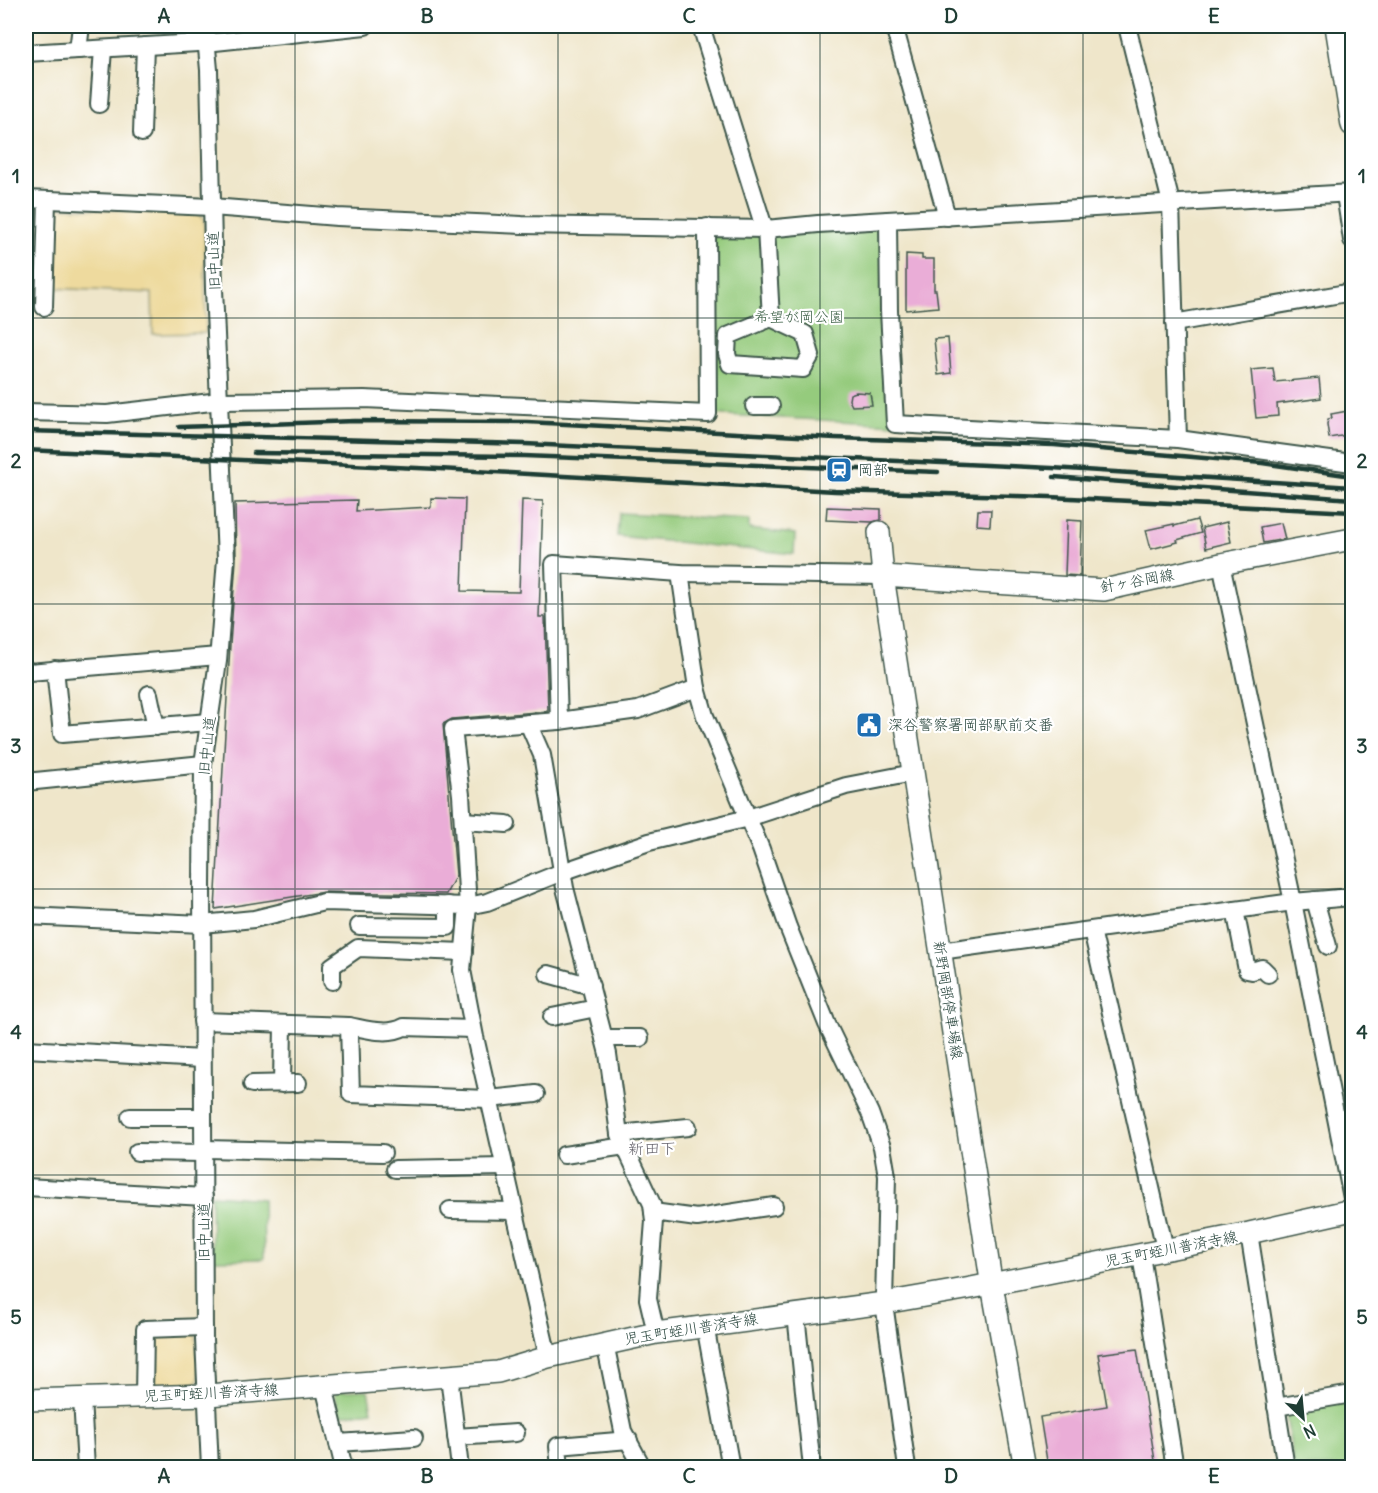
<svg xmlns="http://www.w3.org/2000/svg" width="1378" height="1493" viewBox="0 0 1378 1493" font-family="Delius,'Klee One',sans-serif">
<rect width="100%" height="100%" fill="#fff"/>
<filter id="ink" filterUnits="userSpaceOnUse"><feTurbulence type="fractalNoise" baseFrequency=".0167" numOctaves="2"/><feDisplacementMap in="SourceGraphic" scale="12" xChannelSelector="R" yChannelSelector="G"/><feConvolveMatrix kernelMatrix="1 2 1 2 8 2 1 2 1" color-interpolation-filters="sRGB"/></filter>
<filter id="wash" filterUnits="userSpaceOnUse"><feTurbulence type="fractalNoise" baseFrequency=".008" numOctaves="4" result="noise"/><feDisplacementMap in="SourceGraphic" scale="24" xChannelSelector="R" yChannelSelector="G"/><feGaussianBlur stdDeviation="1.35" result="paint"/><feColorMatrix in="noise" values="0 0 0 0 0 0 0 0 0 0 0 0 0 0 0 0 0 1.4 0 .05"/><feComposite in="paint" operator="in"/></filter>
<g filter="url(#wash)">
<rect width="100%" height="100%" fill="#efe6ca"/>
<!-- green -->
<g fill="#95cb7d" stroke="#5a8458" stroke-width="1.5">
<path d="M888 220 895 424 708 414 707 227Z"/>
<path d="M619 513 749 520V529L795 534 794 554 617 536Z"/>
<path d="M211 1195 263 1199 264 1259 212 1260Z"/>
<path d="M368 1390 372 1411 340 1415 334 1391Z"/>
<path d="M1352 1399V1467H1294L1285 1409Z"/>
</g>
<!-- sand -->
<g fill="#eeda9e" stroke="#868c69" stroke-width="1.5">
<path d="M53 207 198 214 204 220 206 333 153 334 152 293 51 288Z"/>
<path d="M196 1332 199 1378 193 1388H151V1333Z"/>
</g>
<g id="blocks">
<!-- building -->
<g fill="#eaadd7">
<path d="M906 254 922 255V259H934V290H936L938 307 906 310Z"/>
<path d="M948 338 951 373 938 375 934 339Z"/>
<path d="M1273 368 1275 382 1319 378 1321 398 1277 404 1278 416 1256 418 1251 370Z"/>
<path d="M856 392 870 393 872 405 852 406 849 400 850 394Z"/>
<path d="M1353 410V434L1329 438 1327 424 1328 419 1332 418 1331 414Z"/>
<path d="M431 498 465 499 462 591 519 592 522 500 543 501 539 617H545L548 711 452 719 443 724 456 875 446 894 324 892 215 909 230 645 236 560 235 503 357 500 356 511 431 507Z"/>
<path d="M827 507 881 509V520L872 522 826 520Z"/>
<path d="M978 510H991L990 526 977 525Z"/>
<path d="M1067 520 1082 521 1080 576 1065 575Z"/>
<path d="M1197 520 1201 533 1177 540 1178 542 1151 549 1146 530 1174 524V526Z"/>
<path d="M1227 522 1231 542 1206 548 1202 528Z"/>
<path d="M1281 523 1285 539 1263 543 1260 527Z"/>
<path d="M1137 1349 1156 1467H1048L1040 1417 1107 1406 1098 1354Z"/>
</g>
</g>
</g>
<g filter="url(#ink)">
<use href="#blocks" fill-opacity="0" stroke="#3e564a" stroke-width="1.5"/>
<g fill="none" stroke-linecap="round" stroke-linejoin="round">
<!-- minor casing -->
<g stroke="#3e564a" stroke-width="20">
<g id="minor">
<path d="M205 26 209 70 214 289 226 559 218 661 203 764 202 885 204 1339 210 1468"/>
<path d="M701 26 762 221 766 229 771 318 805 334 811 355 803 369 730 364 727 354 728 336 771 318"/>
<path d="M894 26 947 217"/>
<path d="M1127 26 1171 203 1178 439"/>
<path d="M78 50 81 26"/>
<path d="M26 53 215 42 365 26"/>
<path d="M99 104 103 49"/>
<path d="M142 133 145 46"/>
<path d="M1345 194 1352 240"/>
<path d="M26 199 212 207 337 217 522 225 766 229 818 224 1352 193"/>
<path d="M888 220 889 311 895 424 1178 439 1352 463"/>
<path d="M44 307 47 200"/>
<path d="M1174 323 1352 292"/>
<path d="M754 406H771"/>
<path d="M26 412 107 414 220 401 364 399 708 414 707 227"/>
<path d="M1221 564 1293 902 1352 1198"/>
<path d="M680 573 697 688 705 716 761 849 788 927 827 1024 870 1113 882 1147 887 1176 884 1303 907 1468"/>
<path d="M26 669 29 672 218 656"/>
<path d="M55 669 62 734 209 722"/>
<path d="M149 694 156 727"/>
<path d="M559 721 554 564 680 573 883 576"/>
<path d="M528 723 542 755 565 888 608 1054 619 1134 652 1204 654 1221 648 1299 656 1333"/>
<path d="M26 782 203 764"/>
<path d="M463 821 507 824"/>
<path d="M1315 900 1328 946"/>
<path d="M1235 910 1247 970 1252 971 1262 968 1268 974"/>
<path d="M26 916 202 924 254 919 324 902 468 906 487 902 562 872 649 842 748 818 846 786 913 773"/>
<path d="M359 926 448 927V905"/>
<path d="M1092 930 1165 1249"/>
<path d="M940 951 1293 902 1352 897"/>
<path d="M548 974 591 986"/>
<path d="M332 981V966L358 948 464 952"/>
<path d="M552 1017 596 1008"/>
<path d="M202 1021 349 1026 351 1094 489 1099 536 1094"/>
<path d="M349 1026C366 1029 388 1036 404 1027L473 1029"/>
<path d="M604 1038H640"/>
<path d="M26 1049 202 1059"/>
<path d="M252 1084 298 1083"/>
<path d="M282 1084 283 1024"/>
<path d="M130 1117H203"/>
<path d="M619 1134 688 1127"/>
<path d="M204 1149 383 1153"/>
<path d="M137 1152 204 1153"/>
<path d="M564 1155 625 1146"/>
<path d="M395 1169 505 1167"/>
<path d="M26 1187 204 1197"/>
<path d="M450 1210 515 1211"/>
<path d="M653 1212 697 1218 774 1206"/>
<path d="M1249 1233 1286 1468"/>
<path d="M1141 1255 1175 1468"/>
<path d="M796 1314 812 1468"/>
<path d="M705 1325 731 1468"/>
<path d="M605 1343 623 1431 643 1468"/>
<path d="M548 1357 475 1037 462 970 468 906 461 795 453 729 559 721 638 710 697 688"/>
<path d="M449 1376 460 1468"/>
<path d="M324 1386 344 1468"/>
<path d="M144 1397 145 1329 204 1327"/>
<path d="M82 1399 86 1468"/>
<path d="M1276 1407 1352 1394"/>
<path d="M456 1437 516 1433"/>
<path d="M338 1443 414 1438"/>
<path d="M560 1468 558 1446 629 1440"/>
</g>
</g>
<!-- major casing -->
<g stroke="#3e564a" stroke-width="24">
<g id="major">
<path d="M1336 26 1352 125"/>
<path d="M879 532 883 576 990 1274 1025 1468"/>
<path d="M883 576 1104 590 1221 564 1352 539"/>
<path d="M26 1400 208 1395 498 1372 548 1357 656 1333 884 1303 971 1288 1249 1233 1352 1210"/>
</g>
</g>
<!-- minor -->
<use href="#minor" stroke="#fff" stroke-width="16"/>
<!-- major -->
<use href="#major" stroke="#fff" stroke-width="21"/>
<!-- rail -->
<g stroke="#1f3d34" stroke-width="4.5">
<path d="M179 427 355 421 527 422 835 438 1054 445 1262 463 1352 476"/>
<path d="M26 431 525 444 1052 468 1352 487"/>
<path d="M26 450 439 469 835 491 1050 497 1352 512"/>
<path d="M254 453 524 456 938 472"/>
<path d="M1054 477 1352 499"/>
</g>
</g>
</g>
<!-- grid -->
<path fill="none" stroke="#1f3d34" stroke-width="1.5" stroke-opacity="0.55" d="M295 26V1468M558 26V1468M820 26V1468M1083 26V1468M26 318H1352M26 604H1352M26 889H1352M26 1175H1352"/>
<!-- icons -->
<defs>
<g id="station-square" transform="scale(1.35)"><rect x="-9" y="-9" width="18" height="18" rx="4" fill="#1f6fb2" stroke="#fff"/><path d="M-3-6H3Q5-6 5-4V2Q5 4 3 4L4.5 6H3L1.5 4h-3L-3 6H-4.5L-3 4Q-5 4-5 2V-4Q-5-6-3-6ZM-3.5-4v3h7v-3ZM-3.5 1v1.5H-2V1ZM2 1v1.5H3.5V1Z" fill="#fff"/></g>
<g id="civic-square" transform="scale(1.35)"><rect x="-9" y="-9" width="18" height="18" rx="4" fill="#1f6fb2" stroke="#fff"/><path d="M-.6-6.5H3V-4.5H.6V-3L4-1V1h2V6H-6V1h2V-1L-.6-3ZM-1.2 2.5V6h2.4V2.5Z" fill="#fff"/></g>
</defs>
<g fill-rule="evenodd">
<use href="#station-square" x="839" y="470"/>
<use href="#civic-square" x="869" y="725"/>
</g>
<g text-anchor="middle" stroke-width="4.5" stroke-linejoin="round" paint-order="stroke">
<!-- street labels -->
<g font-size="15" fill="#1f3d34" stroke="#fff">
<text transform="translate(214 261) rotate(-92)" y="5">旧中山道</text>
<text transform="translate(1137 581) rotate(-10)" y="5">針ヶ谷岡線</text>
<text transform="translate(207 746) rotate(-84)" y="5">旧中山道</text>
<text transform="translate(948 1000) rotate(81)" y="5">新野岡部停車場線</text>
<text transform="translate(204 1232) rotate(-90)" y="5">旧中山道</text>
<text transform="translate(1171 1249) rotate(-11)" y="5">児玉町蛭川普済寺線</text>
<text transform="translate(691 1329) rotate(-9)" y="5">児玉町蛭川普済寺線</text>
<text transform="translate(211 1393) rotate(-3)" y="5">児玉町蛭川普済寺線</text>
</g>
<!-- park labels -->
<g font-size="15" fill="#3c6046" stroke="#fff">
<text x="799" y="322">希望が岡公園</text>
</g>
<!-- poi labels -->
<g font-size="15" fill="#1f3d34" stroke="#fff" text-anchor="start">
<text x="858" y="475">岡部</text>
<text x="888" y="730">深谷警察署岡部駅前交番</text>
</g>
<!-- neighbourhood labels -->
<g font-size="16" fill="#66646d" stroke="#fff">
<text x="652" y="1154">新田下</text>
</g>
</g>
<!-- margin -->
<rect width="1378" height="1493" fill="none" stroke="#fff" stroke-width="66"/>
<!-- north arrow -->
<g transform="translate(1303 1418) rotate(154)" stroke="#ffffff" stroke-width="4.5" paint-order="stroke">
<path d="M0-4.5L10 22L0 15L-10 22Z" fill="#1f3d34"/>
<text y="-9" font-size="16" font-weight="bold" text-anchor="middle" fill="#1f3d34">N</text>
</g>
<rect x="33" y="33" width="1312" height="1427" fill="none" stroke="#1f3d34" stroke-width="2"/>
<g font-size="20" text-anchor="middle" font-weight="bold" fill="#1f3d34">
<text x="164" y="23">A</text>
<text x="427" y="23">B</text>
<text x="689" y="23">C</text>
<text x="951" y="23">D</text>
<text x="1214" y="23">E</text>
<text x="16" y="183">1</text>
<text x="1362" y="183">1</text>
<text x="16" y="468">2</text>
<text x="1362" y="468">2</text>
<text x="16" y="753">3</text>
<text x="1362" y="753">3</text>
<text x="16" y="1039">4</text>
<text x="1362" y="1039">4</text>
<text x="16" y="1324">5</text>
<text x="1362" y="1324">5</text>
<text x="164" y="1483">A</text>
<text x="427" y="1483">B</text>
<text x="689" y="1483">C</text>
<text x="951" y="1483">D</text>
<text x="1214" y="1483">E</text>
</g>
</svg>
